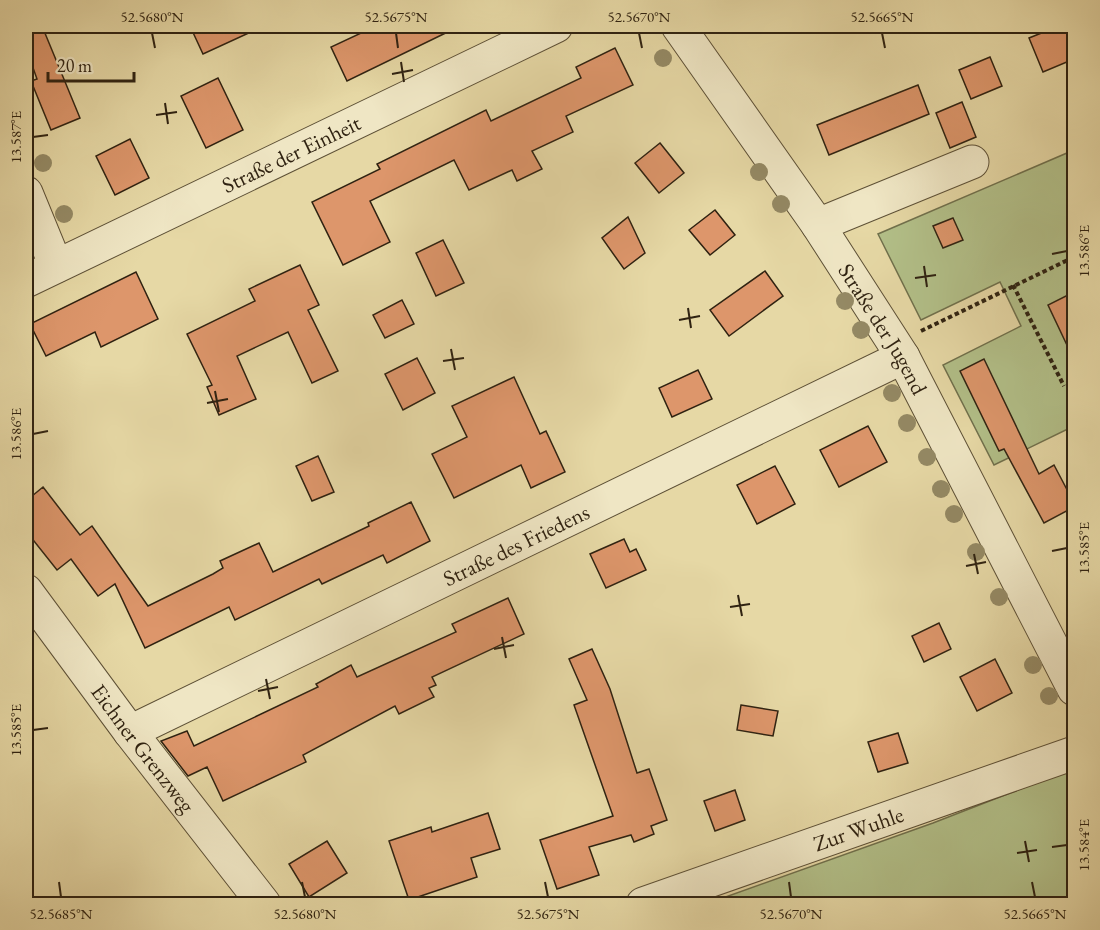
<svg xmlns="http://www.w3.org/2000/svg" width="1100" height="930" viewBox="0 0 1100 930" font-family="'EB Garamond',serif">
<rect width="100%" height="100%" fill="#e6d8a5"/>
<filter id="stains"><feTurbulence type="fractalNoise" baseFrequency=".00333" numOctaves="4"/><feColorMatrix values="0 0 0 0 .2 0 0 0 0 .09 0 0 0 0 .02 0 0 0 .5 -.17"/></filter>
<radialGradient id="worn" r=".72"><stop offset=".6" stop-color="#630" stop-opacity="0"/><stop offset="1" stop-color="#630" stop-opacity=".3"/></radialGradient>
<!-- green -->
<g fill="#b2bf88" stroke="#70704c" stroke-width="1.5">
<path d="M1074 150V426L994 465 943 365 1021 326 1000 282 921 320 878 234Z"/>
<path d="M1074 768V904H706L933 823Z"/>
</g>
<!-- building -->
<g fill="#dd966b" stroke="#2f2211" stroke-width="1.5">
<path d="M26 26H42L80 118 51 130 31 81 37 79 26 48Z"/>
<path d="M190 26H264L203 54Z"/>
<path d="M376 26H460L347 81 331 47Z"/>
<path d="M1059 26H1074V59L1043 72 1029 38Z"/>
<path d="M615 48 633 85 566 116 573 132 532 151 542 169 517 181 512 170 469 190 454 160 370 201 390 242 343 265 312 202 380 169 377 164 486 110 491 121 581 78 576 67Z"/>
<path d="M990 57 1002 86 971 99 959 70Z"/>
<path d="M218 78 243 130 206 148 181 96Z"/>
<path d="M918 85 929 114 829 155 817 125Z"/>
<path d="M962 102 976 137 950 148 936 113Z"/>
<path d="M130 139 149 178 115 195 96 156Z"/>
<path d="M660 143 684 173 659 193 635 163Z"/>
<path d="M715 210 735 235 710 255 689 230Z"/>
<path d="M628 217 645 253 624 269 602 238Z"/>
<path d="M953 218 963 240 943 248 933 226Z"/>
<path d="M443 240 464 283 436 296 416 253Z"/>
<path d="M300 265 319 305 308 310 338 371 312 383 288 332 237 356 256 399 219 415 207 387 212 385 187 334 255 301 249 289Z"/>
<path d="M765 271 783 296 729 336 710 310Z"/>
<path d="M136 272 158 319 101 347 95 332 46 356 30 324Z"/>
<path d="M1074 292V360L1048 305Z"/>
<path d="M402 300 414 324 385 338 373 315Z"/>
<path d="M417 358 435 393 403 410 385 374Z"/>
<path d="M984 359 1039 474 1054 465 1074 503V507L1044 523 1004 449 999 451 960 371Z"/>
<path d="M698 370 712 399 672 417 659 388Z"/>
<path d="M514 377 540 434 546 431 565 472 531 488 521 465 454 498 432 454 467 437 452 406Z"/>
<path d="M868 426 887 462 839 487 820 450Z"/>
<path d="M318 456 334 492 312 501 296 466Z"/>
<path d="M775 466 795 504 757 524 737 485Z"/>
<path d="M43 487 80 535 92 526 148 606 213 574 223 568 220 561 259 543 273 572 369 526 368 523 411 502 430 541 387 563 383 555 322 584 319 579 235 620 229 607 145 648 115 584 98 596 71 559 57 570 26 531V501Z"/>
<path d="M624 539 630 552 636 549 646 570 606 588 590 554Z"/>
<path d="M508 598 524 634 432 677 436 685 429 688 434 697 399 714 395 706 303 755 306 762 223 801 207 767 188 776 161 741 187 731 194 746 318 687 316 684 351 665 357 677 456 632 452 624Z"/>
<path d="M939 623 951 649 924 662 912 636Z"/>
<path d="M592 649 610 689 637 773 649 769 667 820 651 826 654 834 634 842 631 835 589 847 599 875 557 889 540 840 613 816 574 705 587 700 569 659Z"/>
<path d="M995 659 1012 693 977 711 960 677Z"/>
<path d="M741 705 778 711 773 736 737 730Z"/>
<path d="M898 733 908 763 878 772 868 742Z"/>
<path d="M735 790 745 820 715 831 704 801Z"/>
<path d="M488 813 500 849 471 858 477 877 409 900 389 841 431 827 432 832Z"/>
<path d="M327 841 347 873 309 897 289 864Z"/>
</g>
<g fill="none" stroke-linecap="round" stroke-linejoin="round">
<!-- minor casing -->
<g stroke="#5d5036" stroke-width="35">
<g id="minor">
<path id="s1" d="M678 26 818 225 903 357 1074 689"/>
<path d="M26 193 56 266"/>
<path d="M818 225 972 162"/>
<path id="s2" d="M26 281 556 26"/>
<path id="s3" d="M26 591 130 732 264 904"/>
<path id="s4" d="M130 732 903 357"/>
<path id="s5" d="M643 904 1074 753"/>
</g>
</g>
<!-- path -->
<g stroke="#2f2211" stroke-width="4" stroke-dasharray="4.5 3" stroke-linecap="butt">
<path d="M1013 285 1064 386"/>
<path d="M921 331 1074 257"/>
</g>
<!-- minor -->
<use href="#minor" stroke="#efe6c4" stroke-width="33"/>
</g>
<!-- trees -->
<g fill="#948964">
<circle cx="663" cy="58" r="9"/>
<circle cx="43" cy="163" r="9"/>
<circle cx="759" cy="172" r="9"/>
<circle cx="781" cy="204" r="9"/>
<circle cx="64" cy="214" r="9"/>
<circle cx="845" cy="301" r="9"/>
<circle cx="861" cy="330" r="9"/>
<circle cx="892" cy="393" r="9"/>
<circle cx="907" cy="423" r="9"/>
<circle cx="927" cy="457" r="9"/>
<circle cx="941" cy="489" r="9"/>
<circle cx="954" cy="514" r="9"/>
<circle cx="976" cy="552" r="9"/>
<circle cx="999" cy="597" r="9"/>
<circle cx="1033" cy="665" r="9"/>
<circle cx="1049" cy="696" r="9"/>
</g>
<!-- ticks -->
<path fill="none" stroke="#2f2211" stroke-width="2" d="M152 33 155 48M396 33 398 48M639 33 642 48M882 33 885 48M401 62 404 82M392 74 413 70M165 103 168 124M156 115 177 112M33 137 48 135M1052 254 1067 251M924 266 927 287M915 278 936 275M688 308 691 328M679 320 700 316M451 349 455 370M443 361 464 358M215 391 219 412M207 403 228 399M33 434 48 431M1052 551 1067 548M974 554 978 574M966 566 986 562M738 595 742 616M730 607 750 604M502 637 506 658M494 649 514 645M266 679 270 699M258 691 278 687M33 730 48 728M1025 841 1029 862M1052 847 1067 845M1017 853 1037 850M59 882 61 897M302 882 305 897M545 882 548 897M789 882 791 897M1032 882 1035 897"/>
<g text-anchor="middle" stroke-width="5" stroke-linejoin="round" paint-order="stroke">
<!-- street labels -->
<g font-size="22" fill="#2f2211" stroke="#efe6c4">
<text dy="8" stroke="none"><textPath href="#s2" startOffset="294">Straße der Einheit</textPath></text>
<text dy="8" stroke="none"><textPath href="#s1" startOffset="366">Straße der Jugend</textPath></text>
<text dy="8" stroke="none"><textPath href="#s4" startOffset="429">Straße des Friedens</textPath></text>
<text dy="8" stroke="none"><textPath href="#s3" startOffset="196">Eichner Grenzweg</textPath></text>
<text dy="8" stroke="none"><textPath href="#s5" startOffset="228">Zur Wuhle</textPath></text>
</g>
</g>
<!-- margin -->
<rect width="1100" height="930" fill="none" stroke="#e6d8a5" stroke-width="66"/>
<!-- scale -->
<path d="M48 72v9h86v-9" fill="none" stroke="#2f2211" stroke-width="3"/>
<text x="57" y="72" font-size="18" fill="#2f2211" stroke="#efe6c4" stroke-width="4.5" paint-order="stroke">20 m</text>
<rect x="33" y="33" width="1034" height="864" fill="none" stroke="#2f2211" stroke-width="2"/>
<g font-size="15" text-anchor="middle" fill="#2f2211">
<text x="152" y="22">52.5680°N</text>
<text x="396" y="22">52.5675°N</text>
<text x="639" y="22">52.5670°N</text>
<text x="882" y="22">52.5665°N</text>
<text transform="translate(16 137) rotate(-90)" y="5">13.587°E</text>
<text transform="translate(1084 251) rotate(-90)" y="5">13.586°E</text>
<text transform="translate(16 434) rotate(-90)" y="5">13.586°E</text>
<text transform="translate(1084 548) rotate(-90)" y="5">13.585°E</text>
<text transform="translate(16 730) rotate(-90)" y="5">13.585°E</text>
<text transform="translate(1084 845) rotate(-90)" y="5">13.584°E</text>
<text x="61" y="919">52.5685°N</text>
<text x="305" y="919">52.5680°N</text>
<text x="548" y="919">52.5675°N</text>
<text x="791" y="919">52.5670°N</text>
<text x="1035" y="919">52.5665°N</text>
</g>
<rect width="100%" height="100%" filter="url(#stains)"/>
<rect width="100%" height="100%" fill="url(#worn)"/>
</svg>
